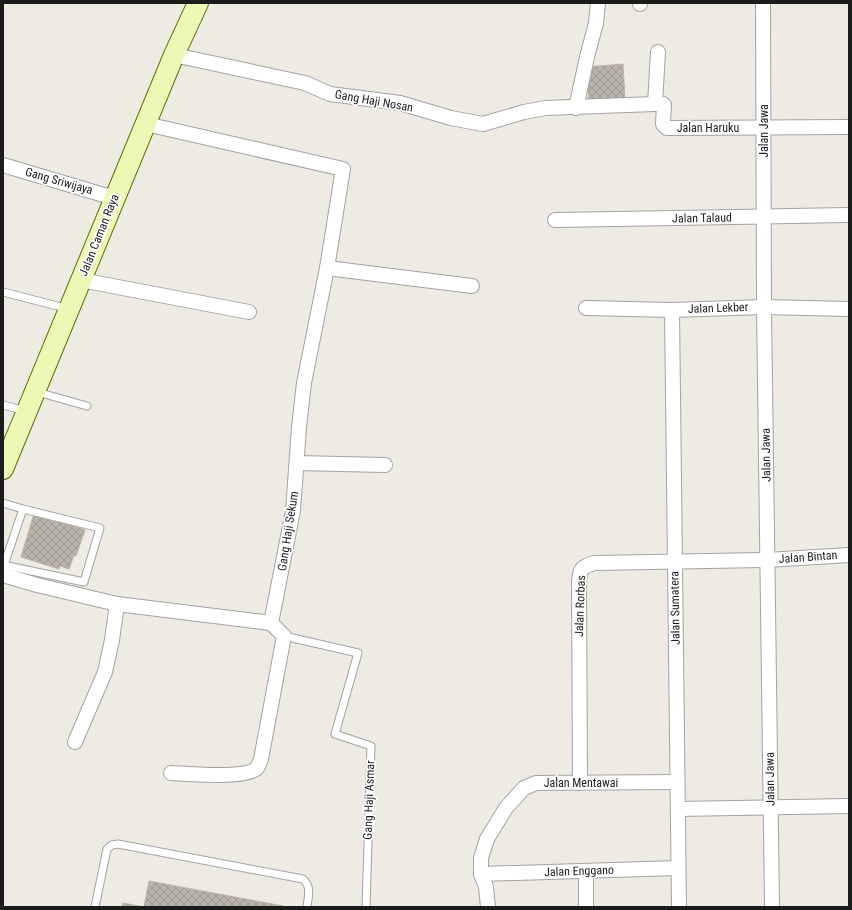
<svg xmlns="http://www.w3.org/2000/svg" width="852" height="910" viewBox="0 0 852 910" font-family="'Roboto Condensed',sans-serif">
<defs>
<pattern id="building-cross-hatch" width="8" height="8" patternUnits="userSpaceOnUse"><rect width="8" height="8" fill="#bab3ab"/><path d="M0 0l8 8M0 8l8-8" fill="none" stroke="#9f9993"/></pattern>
</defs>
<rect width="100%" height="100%" fill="#edebe2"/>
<!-- building -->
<g fill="url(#building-cross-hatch)" stroke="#bfb3a5">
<path d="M623 64 625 99 589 101 586 67Z"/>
<path d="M34 514 85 530 76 556 74 555 69 569 60 566 59 569 21 557Z"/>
<path d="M149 881 283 906 122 907 123 903 144 907Z"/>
</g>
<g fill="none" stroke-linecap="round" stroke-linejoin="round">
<!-- service casing -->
<g stroke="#a3a3a3" stroke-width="9">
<g id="service">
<path d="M3 292 69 309"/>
<path d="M37 392 87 406"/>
<path d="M3 405 26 411"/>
<path d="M3 503 23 509 100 528 84 582 3 565"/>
<path d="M4 565 23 509"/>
<path d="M284 636 358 653 335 734 371 746 366 907"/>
<path d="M95 907 107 849 112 845 118 844 303 879C312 887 308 896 307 907"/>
</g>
</g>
<!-- minor casing -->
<g stroke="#a3a3a3" stroke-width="16">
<g id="minor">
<path d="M763 3 764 307 772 907"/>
<path d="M640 4V3"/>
<path d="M658 52 655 104H663L664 105 663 124 667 128 849 127"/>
<path d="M174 55 305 83 330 94 400 103 451 118 483 124 524 112 545 108 655 104"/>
<path d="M576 108 587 57 596 23 598 3"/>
<path d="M146 124 343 169 327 268 304 383 299 427 293 511 271 623"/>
<path d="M3 165 114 198"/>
<path d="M555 220 849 215"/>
<path d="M327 268 472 286"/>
<path d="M81 280 249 312"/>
<path d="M586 308 672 310 764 307 849 309"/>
<path d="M672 310 679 907"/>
<path d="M297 463 385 465"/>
<path d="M3 575 37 585 117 604 271 623"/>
<path d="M75 742 105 672 112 640 117 604"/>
<path d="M171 773C187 774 247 779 257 768 259 765 260 762 261 759L284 636 271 623"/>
<path d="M580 783 579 581C580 568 582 567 594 563L767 560 849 555"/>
<path d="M678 809 849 806"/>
<path d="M586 871V907"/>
<path d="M481 874 678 868"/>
<path d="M488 907 486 887 481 874V858L487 839 506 808 524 788 536 783 677 782"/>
</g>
</g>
<!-- secondary casing -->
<g stroke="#596f07" stroke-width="22">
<path id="secondary" d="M3 469 174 55 198 3"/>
</g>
<!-- service -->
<use href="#service" stroke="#fff" stroke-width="7"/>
<!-- minor -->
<use href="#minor" stroke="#fff" stroke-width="14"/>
<!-- secondary -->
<use href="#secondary" stroke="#edf8b5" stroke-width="20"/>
</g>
<g text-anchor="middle" stroke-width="3.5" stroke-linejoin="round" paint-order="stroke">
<!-- street labels -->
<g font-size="12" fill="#1c1c1c" stroke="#fff">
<text transform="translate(374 101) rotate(10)" y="4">Gang Haji Nosan</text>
<text x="708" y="132">Jalan Haruku</text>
<text transform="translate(764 131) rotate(-90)" y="4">Jalan Jawa</text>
<text transform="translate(59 181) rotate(16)" y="4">Gang Sriwijaya</text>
<text transform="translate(702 218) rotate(-1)" y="4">Jalan Talaud</text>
<text transform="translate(99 235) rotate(-68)" y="4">Jalan Caman Raya</text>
<text transform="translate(718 308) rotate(-2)" y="4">Jalan Lekber</text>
<text transform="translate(766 455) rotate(-91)" y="4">Jalan Jawa</text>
<text transform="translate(288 531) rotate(-81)" y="4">Gang Haji Sekum</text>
<text transform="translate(808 557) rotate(-4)" y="4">Jalan Bintan</text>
<text transform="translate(580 606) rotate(-88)" y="4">Jalan Rorbas</text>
<text transform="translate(675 608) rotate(-91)" y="4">Jalan Sumatera</text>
<text transform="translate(770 779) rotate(-91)" y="4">Jalan Jawa</text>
<text x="581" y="787">Jalan Mentawai</text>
<text transform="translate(369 800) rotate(-88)" y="4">Gang Haji Asmar</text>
<text transform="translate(579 871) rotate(-2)" y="4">Jalan Enggano</text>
</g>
</g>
<!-- border -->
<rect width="852" height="910" fill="none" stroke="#1c1c1c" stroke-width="8"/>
</svg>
